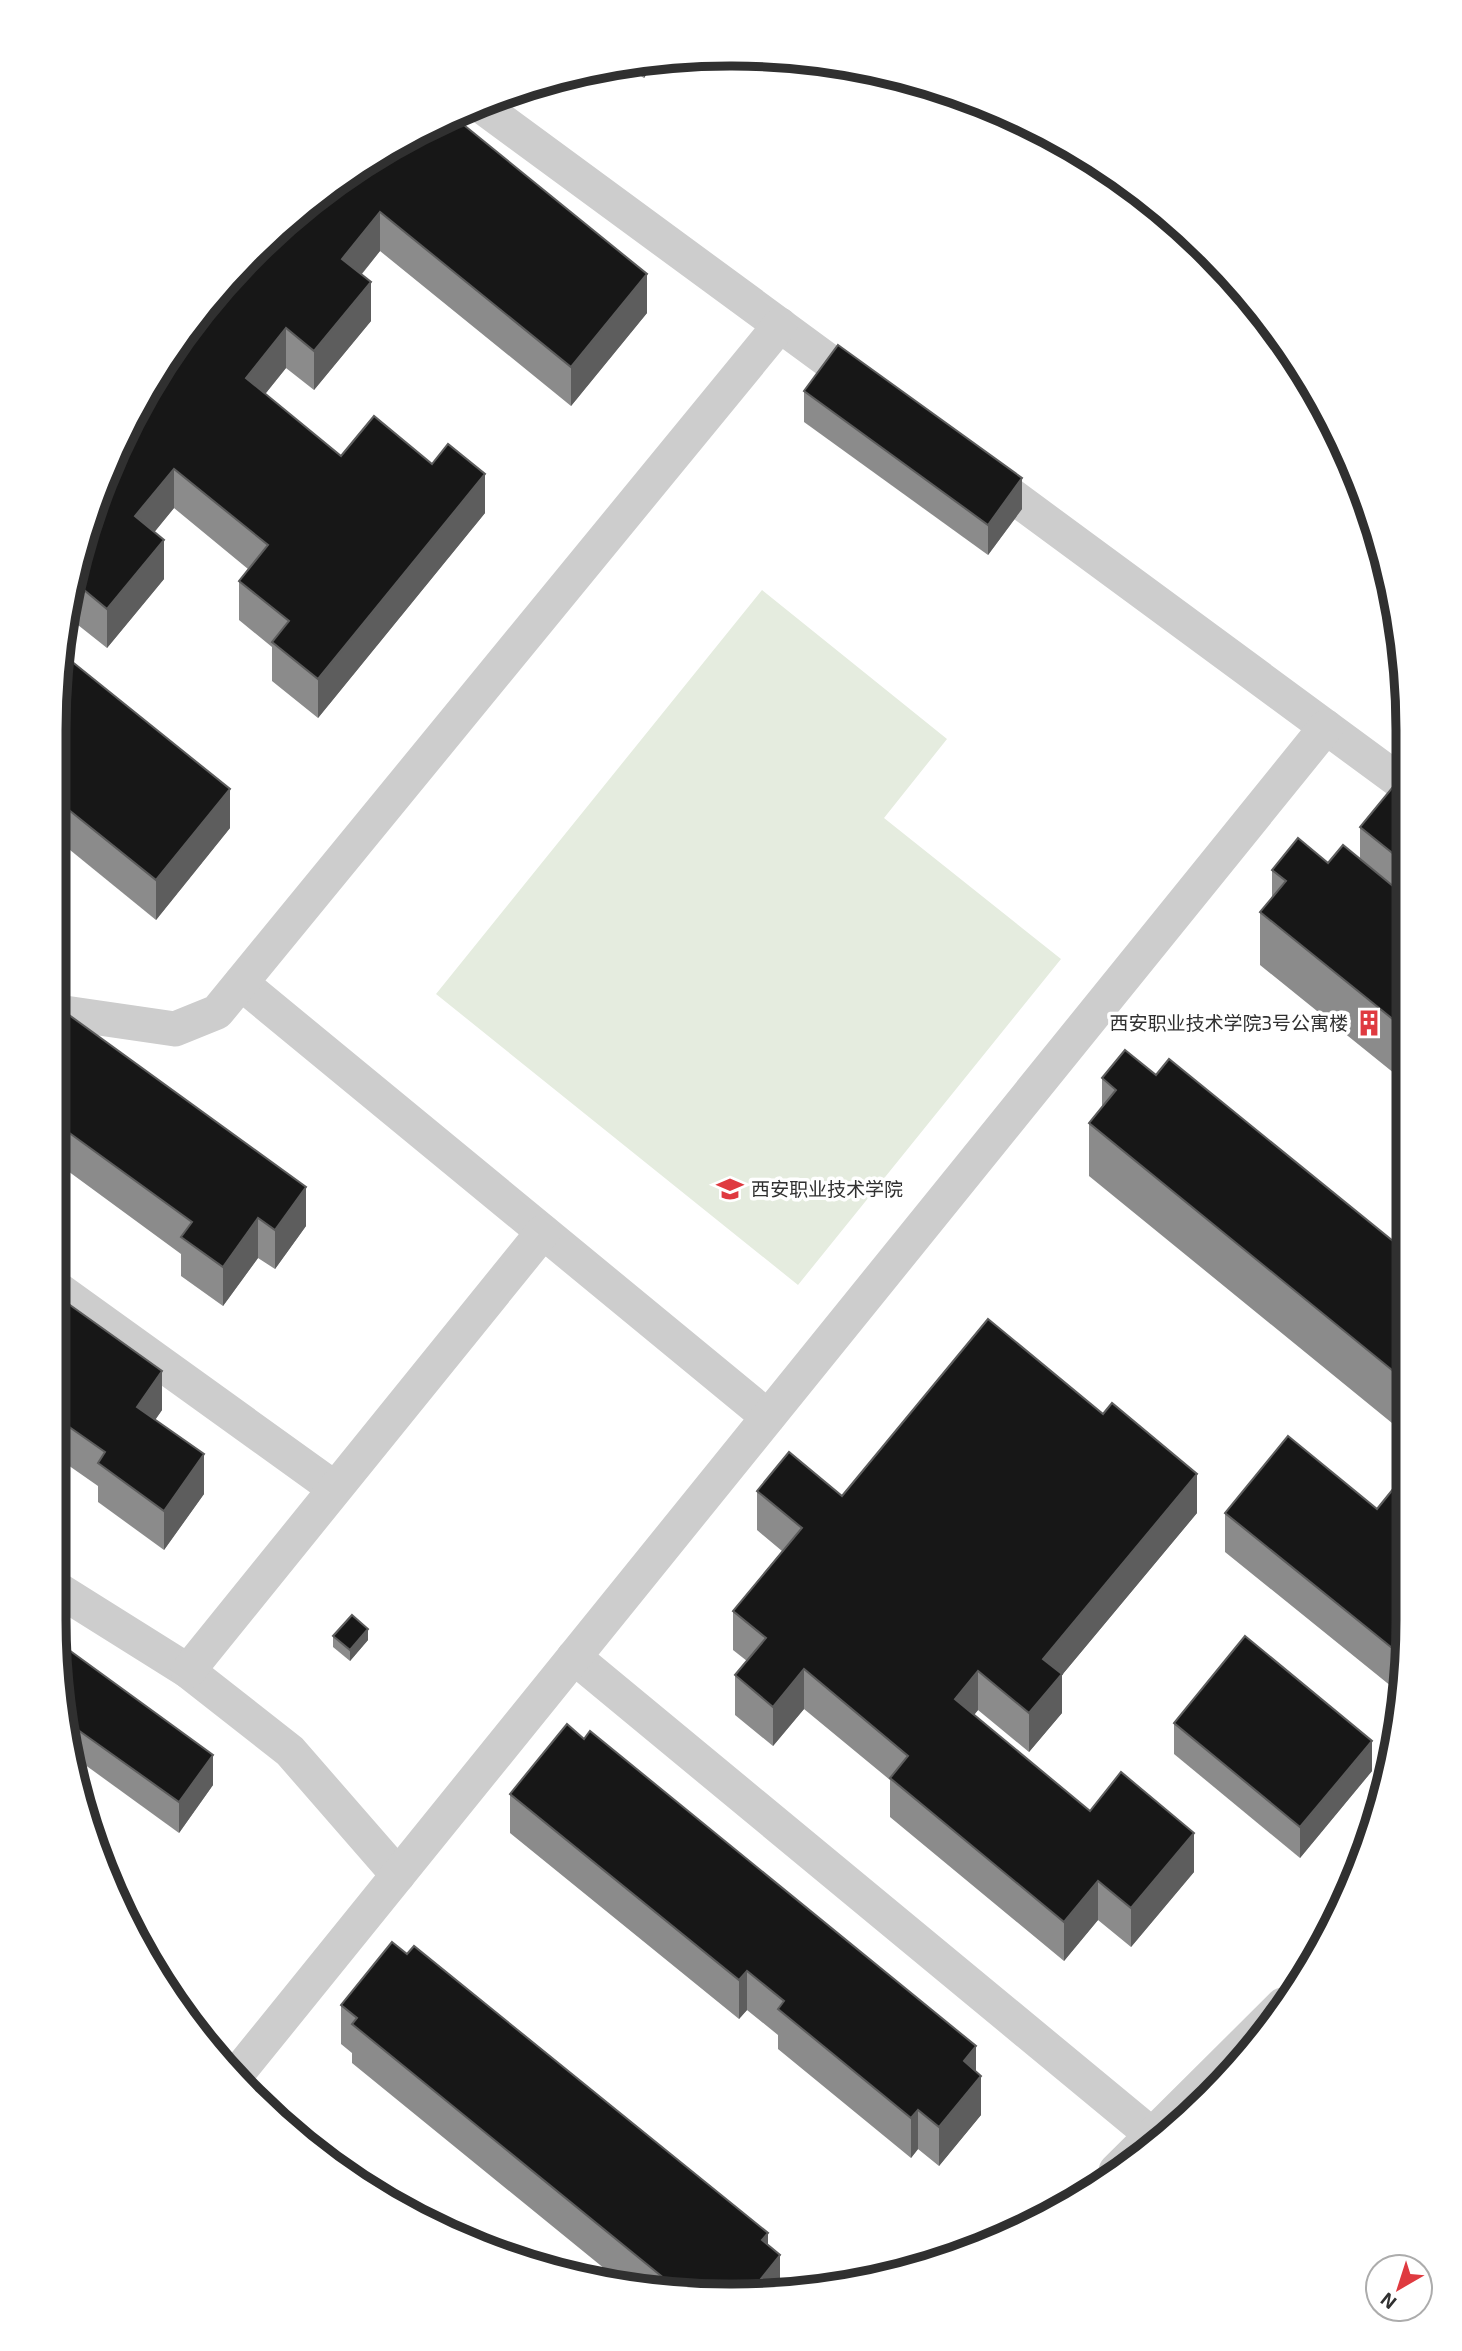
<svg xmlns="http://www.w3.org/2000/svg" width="1462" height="2351" viewBox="0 0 1462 2351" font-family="'Exo 2','Noto Sans SC',sans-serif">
<rect width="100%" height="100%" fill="#fff"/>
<!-- green -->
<path fill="#e5ecdf" d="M762 590 947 739 884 818 1061 959 798 1285 436 994Z"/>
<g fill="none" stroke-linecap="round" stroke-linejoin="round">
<!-- minor -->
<g stroke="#cdcdcd" stroke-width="35">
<path d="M480 105 864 387"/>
<path d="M985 476 1406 786"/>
<path d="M241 983 768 1417"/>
<path d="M58 1012 175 1029 217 1012 780 325"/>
<path d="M56 1288 334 1488"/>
<path d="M54 1587 188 1671 290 1751 398 1875"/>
<path d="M574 1657 1152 2135"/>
<path d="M188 1671 543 1232"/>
<path d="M237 2074 1326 727"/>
<path d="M1116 2171 1283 2005"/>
</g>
</g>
<!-- wall -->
<g fill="#8b8b8b">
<path d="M642 60H656L644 78 623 65Z"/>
<path d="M392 145 647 313 571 406 380 251 362 274 371 321 314 390 286 368 265 394 341 456 485 513 318 718 272 681V647L239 620V581L248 569 174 508 154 532 164 579 107 648 78 625 60 647V643L106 472Z"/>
<path d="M804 391 1022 509 988 555 804 422Z"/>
<path d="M60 652 230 828 156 920 59 841Z"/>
<path d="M1406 771 1405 1082 1260 965V912L1272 897V870L1360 859V827Z"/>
<path d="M58 1007 306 1226 275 1269 258 1258 223 1306 181 1276V1254L57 1163Z"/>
<path d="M1156 1075 1404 1250 1403 1432 1089 1176V1123L1102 1107V1078Z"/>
<path d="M56 1295 162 1410 155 1420 204 1494 164 1550 98 1502V1486L55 1456Z"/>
<path d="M1403 1487 1402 1695 1225 1552V1513L1377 1509Z"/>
<path d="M757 1491 842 1496 1197 1513 1062 1675V1713L1029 1752 978 1710 974 1715 1090 1811 1194 1872 1131 1947 1098 1920 1064 1961 890 1817V1780L804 1709 773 1746 735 1715V1675L747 1661 733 1650V1611L782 1551 757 1530Z"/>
<path d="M333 1636 368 1640 350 1661 333 1647Z"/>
<path d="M58 1642 213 1785 179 1833 77 1759Z"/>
<path d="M1174 1723 1372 1771 1300 1858 1174 1754Z"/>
<path d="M510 1794 976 2072 981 2115 939 2166 918 2149 911 2158 778 2049V2035L747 2010 739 2019 510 1833Z"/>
<path d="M341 2005 768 2245 780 2289 731 2297 616 2278 352 2063V2053L341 2044Z"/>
</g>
<!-- shaded-wall -->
<g fill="#5d5d5d">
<path d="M644 60H656L644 78Z"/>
<path d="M380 212V251L342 298V259Z"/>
<path d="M647 274V313L571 406V367Z"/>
<path d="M371 282V321L314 390V351Z"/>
<path d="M286 328V368L246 418V378Z"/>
<path d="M174 469V508L135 556V516Z"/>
<path d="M485 474V513L318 718V679Z"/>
<path d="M1022 478V509L988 555V525Z"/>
<path d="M164 540V579L107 648V609Z"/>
<path d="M78 585V625L60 647V643L74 590Z"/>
<path d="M230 789V828L156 920V880Z"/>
<path d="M306 1187V1226L275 1269V1230Z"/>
<path d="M258 1218V1258L223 1306V1267Z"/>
<path d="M162 1371V1410L137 1446V1407Z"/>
<path d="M204 1454V1494L164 1550V1511Z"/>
<path d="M1197 1474V1513L1062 1675V1713L1029 1752V1713L1043 1659Z"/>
<path d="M368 1629V1640L350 1661V1650Z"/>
<path d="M804 1669V1709L773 1746V1707Z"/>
<path d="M978 1671V1710L955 1738V1699Z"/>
<path d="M1372 1741V1771L1300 1858V1827Z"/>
<path d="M213 1755V1785L179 1833V1802Z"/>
<path d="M1194 1833V1872L1131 1947V1908Z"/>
<path d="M1098 1881V1920L1064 1961V1922Z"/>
<path d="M747 1971V2010L739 2019V1980Z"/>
<path d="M976 2046V2081L981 2076V2115L939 2166V2127L964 2061Z"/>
<path d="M918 2110V2149L911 2158V2118Z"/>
<path d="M768 2233V2270L780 2255V2289L749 2294 762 2240Z"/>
</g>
<!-- building -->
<g fill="#171717" stroke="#5d5d5d" stroke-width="2">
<path d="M454 117 647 274 571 367 380 212 342 259 371 282 314 351 286 328 246 378 341 456 374 416 432 464 448 444 485 474 318 679 272 642 289 621 239 581 268 545 174 469 135 516 164 540 107 609 78 585 74 590 106 472 194 319 284 222 392 145Z"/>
<path d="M838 345 1022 478 988 525 804 391Z"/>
<path d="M60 652 230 789 156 880 59 802Z"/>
<path d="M1406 771V864L1360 827Z"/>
<path d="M1298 838 1328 863 1343 845 1405 896V1029L1260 912 1286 881 1272 870Z"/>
<path d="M58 1007 306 1187 275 1230 258 1218 223 1267 181 1237 192 1222 57 1124Z"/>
<path d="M1125 1050 1156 1075 1169 1059 1404 1250 1403 1379 1089 1123 1116 1090 1102 1078Z"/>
<path d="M56 1295 162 1371 137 1407 204 1454 164 1511 98 1463 105 1452 55 1417Z"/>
<path d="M988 1319 1103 1414 1112 1403 1197 1474 1043 1659 1062 1674 1029 1713 978 1671 955 1699 1090 1811 1121 1772 1194 1833 1131 1908 1098 1881 1064 1922 890 1778 908 1756 804 1669 773 1707 735 1675 766 1638 733 1611 802 1528 757 1491 789 1452 842 1496Z"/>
<path d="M1288 1436 1377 1509 1398 1483 1403 1487 1402 1656 1225 1513Z"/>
<path d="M352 1615 368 1629 350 1650 333 1636Z"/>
<path d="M1245 1636 1372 1741 1300 1827 1174 1723Z"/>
<path d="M58 1642 213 1755 179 1802 71 1725Z"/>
<path d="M567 1724 584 1739 590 1731 976 2046 964 2061 981 2076 939 2127 918 2110 911 2118 778 2009 784 2001 747 1971 739 1980 510 1794Z"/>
<path d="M392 1942 407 1954 414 1946 768 2233 762 2240 780 2255 749 2294 731 2297 676 2288 352 2024 357 2018 341 2005Z"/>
</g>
<!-- icons -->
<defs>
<g id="building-bare" transform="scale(2.1)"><path d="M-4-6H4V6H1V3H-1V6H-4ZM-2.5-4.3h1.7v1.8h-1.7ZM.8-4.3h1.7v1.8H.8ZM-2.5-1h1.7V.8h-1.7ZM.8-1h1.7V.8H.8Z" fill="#df3a40" stroke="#fff" stroke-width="2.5" paint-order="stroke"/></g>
<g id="university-bare" transform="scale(2.1)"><path d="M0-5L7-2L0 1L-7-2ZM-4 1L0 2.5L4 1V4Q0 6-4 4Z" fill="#df3a40" stroke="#fff" stroke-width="2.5" paint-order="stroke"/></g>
</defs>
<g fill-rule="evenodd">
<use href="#building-bare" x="1369" y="1023"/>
<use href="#university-bare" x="730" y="1189"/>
</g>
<g text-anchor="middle" stroke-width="7" stroke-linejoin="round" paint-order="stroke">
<!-- poi labels -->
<g font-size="19" fill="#303030" stroke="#fff" text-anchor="end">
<text x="1348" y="1030">西安职业技术学院3号公寓楼</text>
<text x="751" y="1196" text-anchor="start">西安职业技术学院</text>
</g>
</g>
<!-- crop -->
<path d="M0 0H1462V2351H0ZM730 66H732A664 664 0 0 1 1396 730V1620A664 664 0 0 1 732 2284H730A664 664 0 0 1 66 1620V730A664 664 0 0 1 730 66Z" fill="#fff" fill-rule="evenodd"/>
<path fill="none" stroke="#303030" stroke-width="9" d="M730 66H732A664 664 0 0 1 1396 730V1620A664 664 0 0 1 732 2284H730A664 664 0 0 1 66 1620V730A664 664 0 0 1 730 66Z"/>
<!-- north arrow -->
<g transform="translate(1399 2288) rotate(219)"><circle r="33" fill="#ffffff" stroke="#acacac" stroke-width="2"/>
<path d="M0-5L12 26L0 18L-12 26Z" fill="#df3a40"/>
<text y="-10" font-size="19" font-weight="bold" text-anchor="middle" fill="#303030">N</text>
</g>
</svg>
